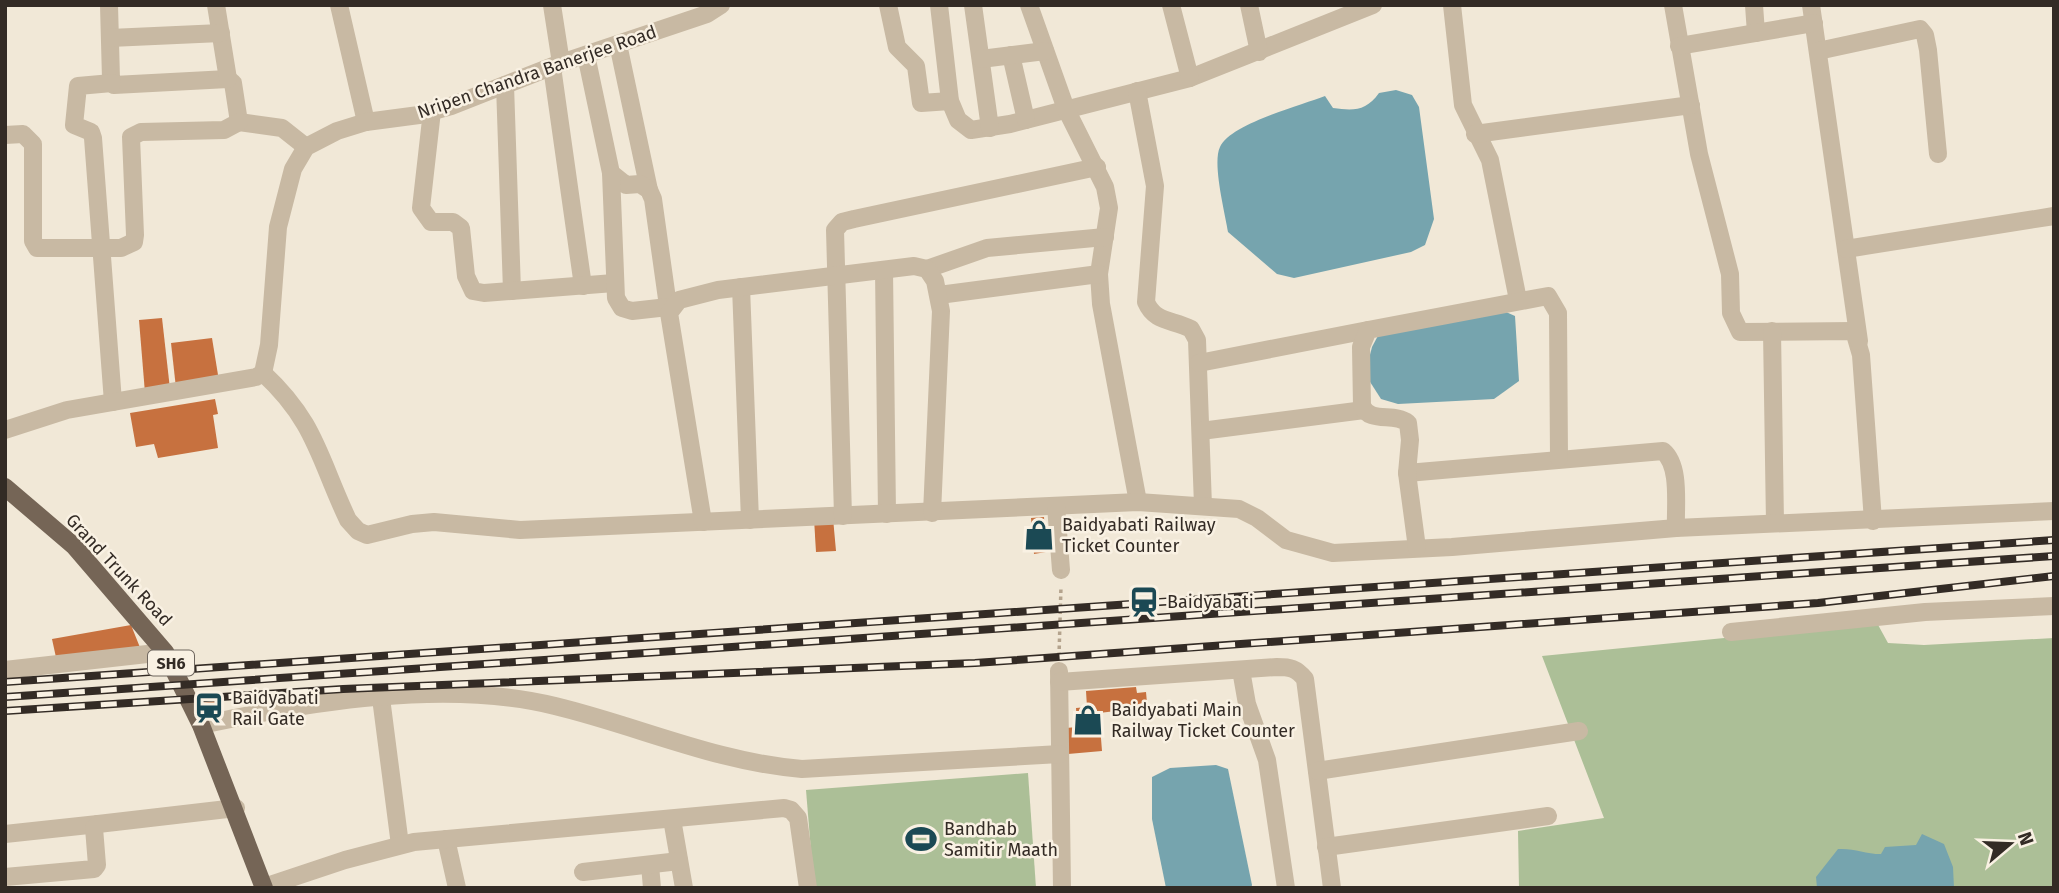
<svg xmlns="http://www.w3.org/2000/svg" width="2059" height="893" viewBox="0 0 2059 893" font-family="'Fira Sans',sans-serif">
<rect width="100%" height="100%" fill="#f1e8d7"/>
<!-- green -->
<g fill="#acbf97">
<path d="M1877 623 1888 643 1924 645 2054 638V888H1519L1518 831 1604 818 1542 656Z"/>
<path d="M1028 773 1036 888H814L806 790Z"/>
</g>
<!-- water -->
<g fill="#76a4ae">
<path d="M1396 90 1412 95 1419 107 1434 219 1425 245 1411 252 1294 278 1277 274 1228 232C1225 213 1212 163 1220 147 1230 124 1302 105 1325 96L1333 108C1354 111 1366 111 1379 93Z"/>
<path d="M1497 308 1515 316 1519 381 1494 399 1398 404 1381 399 1365 374 1372 347 1381 330Z"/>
<path d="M1216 765 1228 769 1252 885 1251 888H1166L1152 819V777L1170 768Z"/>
<path d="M1922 834 1944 844 1953 867 1954 888H1817L1816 877 1838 849C1854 848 1865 854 1881 854L1885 847 1916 845Z"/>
</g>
<!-- building -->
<g fill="#c7713f">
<path d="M162 318 170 389 145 393 139 320Z"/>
<path d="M212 338 219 381 176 388 171 343Z"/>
<path d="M215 399 218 414 213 415 218 448 158 458 154 444 136 447 130 413Z"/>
<path d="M1044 517 1046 552 1034 554 1031 518Z"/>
<path d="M833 518 836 551 816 552 814 519Z"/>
<path d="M131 625 141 650 57 662 52 639Z"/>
<path d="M1136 687 1137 693 1146 692 1147 703 1116 707V711L1099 713 1102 751 1068 754 1066 728 1077 727 1076 708 1087 707 1086 691Z"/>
<path d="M222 700 224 717 206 721 195 704Z"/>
</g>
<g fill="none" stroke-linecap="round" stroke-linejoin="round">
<!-- path -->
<path stroke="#b4a38d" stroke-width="3.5" stroke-dasharray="3.5 3.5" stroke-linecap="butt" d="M1059 656 1061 586"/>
<!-- street -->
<g stroke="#c8b9a3" stroke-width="18">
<path d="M109 5 111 79 114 85 228 79 233 83 239 122 282 128 306 147"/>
<path d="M216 5 228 79"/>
<path d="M339 5 366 122"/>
<path d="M552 5 561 63"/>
<path d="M888 5 897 47 916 66 921 103 950 101"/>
<path d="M939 5 950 101 958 120 971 130 1010 124 1190 78 1373 5"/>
<path d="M973 5 990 128"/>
<path d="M1029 5 1066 109 1105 187 1109 208 1099 274 1101 304 1138 502"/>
<path d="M1171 5 1190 78"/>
<path d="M1249 5 1259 52"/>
<path d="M1452 5 1463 105 1490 160 1518 300"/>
<path d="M1673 5 1699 154 1730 274 1731 313 1740 332 1854 331 1861 355 1873 521"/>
<path d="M1754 5 1756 33"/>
<path d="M1811 5 1859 341"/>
<path d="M110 38 221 33"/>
<path d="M618 44 649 190"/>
<path d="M1679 46 1814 23"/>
<path d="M1818 51 1920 29 1925 35 1928 50 1938 154"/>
<path d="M586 55 611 173 626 185 640 184 649 190 653 199 669 313"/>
<path d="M1011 55 1026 120"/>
<path d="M981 59 1045 51"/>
<path d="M552 67 583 286"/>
<path d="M112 83 78 86 74 125 91 132 93 138 113 402"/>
<path d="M505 85 512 291"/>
<path d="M1137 91 1155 186 1146 302C1155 323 1172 319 1191 329L1197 340 1203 506"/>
<path d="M432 111 421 208 431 222H453L461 228 466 276 473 291 484 293 614 283"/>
<path d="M1475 134 1691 105"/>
<path d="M5 135 23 134 33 144V241L37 248H121L134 242 135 235 131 137 141 132 224 130 239 122"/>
<path d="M611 173 616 298 622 308 632 311 668 307"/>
<path d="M1846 249 2054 216"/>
<path d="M927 269 987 248 1105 237"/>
<path d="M884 270 887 514"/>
<path d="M741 287 750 520"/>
<path d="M939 295 1099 274"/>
<path d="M1772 331 1775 523"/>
<path d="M1199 363 1368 330"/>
<path d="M263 373C316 422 319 459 348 520L358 531 367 535 412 524 434 522 520 530 1138 502 1239 509 1257 518 1286 540 1333 553 1452 547 1676 528 2054 511"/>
<path d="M5 430 67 410 256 377 263 373 269 345 278 227 293 169 306 147 337 131 366 122 419 115 451 106 561 63 707 14 721 5"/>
<path d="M1201 431 1364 410"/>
<path d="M1407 473 1663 451C1681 466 1675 506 1676 528"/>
<path d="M1056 506 1061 570"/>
<path d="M843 516 835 230 842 222 854 219 1097 167"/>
<path d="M703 522 669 313 679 300 718 290 914 266 927 269 935 281 941 311 932 513"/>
<path d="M1417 548 1407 473 1410 440 1408 423C1394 412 1370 424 1362 406L1361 347 1368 330 1548 296 1558 313 1559 458"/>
<path d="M1731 632 1925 612 2054 606"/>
<path d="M5 670 165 652"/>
<path d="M1241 670 1247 704 1267 760 1286 888"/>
<path d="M1059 671 1062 888"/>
<path d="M1059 682 1277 667C1290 667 1296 668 1305 679L1332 888"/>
<path d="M381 698 400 845"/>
<path d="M201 725C309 702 446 679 555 706 638 726 716 762 802 769L1060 754"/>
<path d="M1317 771 1579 731"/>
<path d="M672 819 684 888"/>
<path d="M5 834 98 824"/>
<path d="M446 839 457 888"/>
<path d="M1326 847 1548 816"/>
<path d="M650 865 652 888"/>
<path d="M583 872 679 861"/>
<path d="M5 877 94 869 97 865 94 828 98 824 236 808"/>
<path d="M264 887 345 860 414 842 784 808 791 810 798 818 808 888"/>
</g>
<!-- primary -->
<path stroke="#756556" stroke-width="18" d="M5 487 74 546 165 652 201 725 264 888"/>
<!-- rail casing -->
<g stroke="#332b25" stroke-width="8">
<g id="rail">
<path d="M5 682 2054 540"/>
<path d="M5 697 2054 556"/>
<path d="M5 711 343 689 975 663 1818 603 2054 576"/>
</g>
</g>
<!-- rail -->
<use href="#rail" stroke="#f9f1e3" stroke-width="5" stroke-dasharray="16" stroke-linecap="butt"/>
</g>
<!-- icons -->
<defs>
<g id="shop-bare" transform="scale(2.415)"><path d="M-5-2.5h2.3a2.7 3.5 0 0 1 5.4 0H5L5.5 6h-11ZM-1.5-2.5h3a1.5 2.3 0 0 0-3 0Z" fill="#1b4954" stroke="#f9f1e3" stroke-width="2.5" paint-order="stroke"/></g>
<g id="station-bare" transform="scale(2.415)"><path d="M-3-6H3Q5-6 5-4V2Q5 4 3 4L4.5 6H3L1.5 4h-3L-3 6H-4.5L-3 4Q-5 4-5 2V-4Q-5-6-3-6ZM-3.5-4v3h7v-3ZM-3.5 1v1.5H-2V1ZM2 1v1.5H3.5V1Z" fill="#1b4954" stroke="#f9f1e3" stroke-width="2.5" paint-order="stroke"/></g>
<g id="stadium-bare" transform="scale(2.415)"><path d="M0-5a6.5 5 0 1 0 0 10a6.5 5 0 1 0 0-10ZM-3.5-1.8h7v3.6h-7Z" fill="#1b4954" stroke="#f9f1e3" stroke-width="2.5" paint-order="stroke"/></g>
</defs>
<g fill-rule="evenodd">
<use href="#shop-bare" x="1039" y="535"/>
<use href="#station-bare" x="1144" y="602"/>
<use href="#station-bare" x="209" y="708"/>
<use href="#shop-bare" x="1088" y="720"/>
<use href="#stadium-bare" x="921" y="839"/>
</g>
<g text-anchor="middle" stroke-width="5" stroke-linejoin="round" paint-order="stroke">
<!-- shield labels -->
<rect fill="#f9f1e3" stroke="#6e665e" stroke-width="2" x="148" y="650.5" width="46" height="25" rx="5"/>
<g font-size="16" font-weight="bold" fill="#332b25">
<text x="171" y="669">SH6</text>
</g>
<!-- street labels -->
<g font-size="18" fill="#332b25" stroke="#f9f1e3">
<text transform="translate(537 72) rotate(-19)" y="6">Nripen Chandra Banerjee Road</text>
<text transform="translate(119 570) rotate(47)" y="6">Grand Trunk Road</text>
</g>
<!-- poi labels -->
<g font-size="18" fill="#332b25" stroke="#f9f1e3" text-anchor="start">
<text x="1062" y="531">Baidyabati Railway<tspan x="1062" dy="21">Ticket Counter</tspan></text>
<text x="1167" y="608">Baidyabati</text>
<text x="232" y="704">Baidyabati<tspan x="232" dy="21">Rail Gate</tspan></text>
<text x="1111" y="716">Baidyabati Main<tspan x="1111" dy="21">Railway Ticket Counter</tspan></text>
<text x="944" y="835">Bandhab<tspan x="944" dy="21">Samitir Maath</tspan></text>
</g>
</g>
<!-- border -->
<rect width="2059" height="893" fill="none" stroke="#332b25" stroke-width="14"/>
<!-- north arrow -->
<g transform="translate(2010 844) rotate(71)" stroke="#f9f1e3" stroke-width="5" paint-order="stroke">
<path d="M0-5L12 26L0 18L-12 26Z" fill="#332b25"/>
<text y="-10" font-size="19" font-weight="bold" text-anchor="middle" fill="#332b25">N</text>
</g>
</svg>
